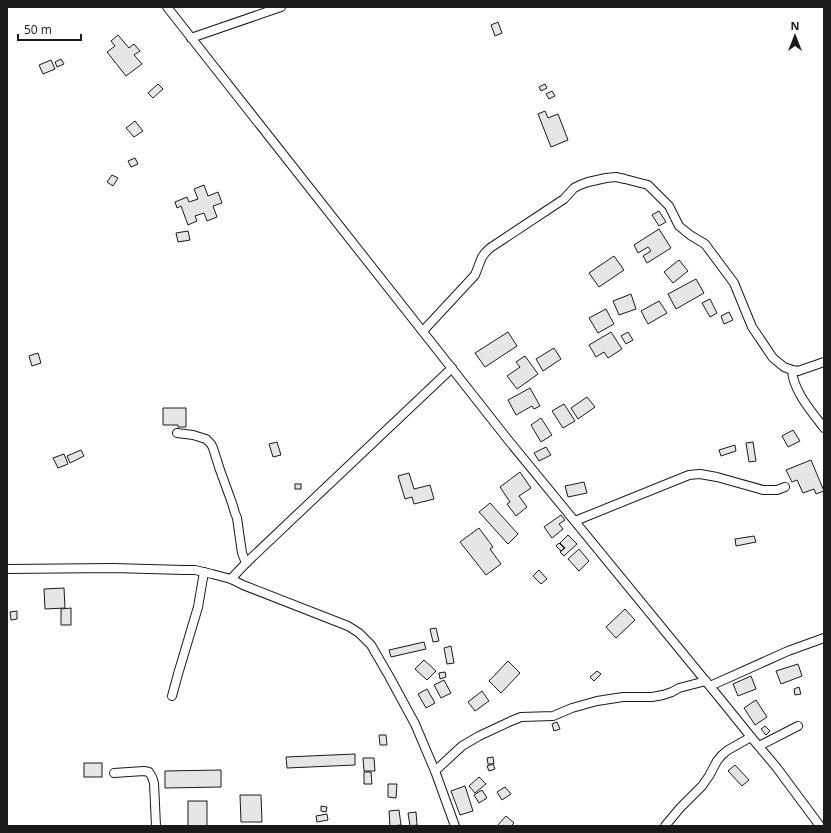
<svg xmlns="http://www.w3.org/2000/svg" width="831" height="833" viewBox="0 0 831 833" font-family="'Open Sans',sans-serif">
<rect width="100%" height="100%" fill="#fff"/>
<!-- building -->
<g fill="#e6e6e6" stroke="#1a1a1a">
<path d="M498 22 502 33 495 36 491 25Z"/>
<path d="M118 35 129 48 134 44 140 51 134 55 142 64 126 76 107 52 115 46 111 41Z"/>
<path d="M61 59 64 64 57 67 55 62Z"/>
<path d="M51 60 55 69 43 74 39 65Z"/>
<path d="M158 84 163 89 153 98 148 93Z"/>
<path d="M545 84 547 88 541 91 539 87Z"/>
<path d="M552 91 555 96 549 99 546 94Z"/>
<path d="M545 111 548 118 558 114 568 140 551 147 538 114Z"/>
<path d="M135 121 143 131 134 137 126 128Z"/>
<path d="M135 158 138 164 131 167 128 161Z"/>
<path d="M112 175 118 178 113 186 107 182Z"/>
<path d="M204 185 208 196 218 192 222 203 213 206 217 217 207 221 204 213 195 216 197 221 188 225 181 206 177 208 175 202 187 197 189 202 198 199 194 189Z"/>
<path d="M659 211 666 222 659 226 652 215Z"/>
<path d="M659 229 671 248 647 263 643 256 651 251 648 247 638 253 634 245Z"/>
<path d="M188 231 190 240 178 242 176 233Z"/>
<path d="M614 256 624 270 599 287 589 273Z"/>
<path d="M679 260 688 271 673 283 664 272Z"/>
<path d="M696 279 704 293 676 309 668 294Z"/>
<path d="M631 294 636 309 619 315 613 301Z"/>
<path d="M710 299 717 313 710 317 702 303Z"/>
<path d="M659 301 667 313 648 324 641 311Z"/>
<path d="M606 309 614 324 598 333 589 318Z"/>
<path d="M729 312 733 320 724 324 721 316Z"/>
<path d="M508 332 517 346 485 367 475 353Z"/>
<path d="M611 332 622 349 608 358 604 352 596 357 589 345Z"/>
<path d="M628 332 633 340 626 344 621 336Z"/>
<path d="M554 348 561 359 543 371 536 359Z"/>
<path d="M38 353 41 363 32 366 29 356Z"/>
<path d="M525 356 538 374 517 389 507 376 520 367 516 362Z"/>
<path d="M530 388 540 406 534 409 532 406 516 415 508 400Z"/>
<path d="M587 397 595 407 578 419 571 408Z"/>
<path d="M564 404 575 421 563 428 552 411Z"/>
<path d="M163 408H186V427H178V425H163Z"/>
<path d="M541 418 552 435 541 442 531 425Z"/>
<path d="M793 430 800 441 788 447 782 436Z"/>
<path d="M277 442 281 455 273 457 269 444Z"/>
<path d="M753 442 756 461 749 462 746 443Z"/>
<path d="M735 445 736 451 721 456 719 450Z"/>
<path d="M546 447 551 455 539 461 534 453Z"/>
<path d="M81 450 84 456 70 463 67 456Z"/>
<path d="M64 454 68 464 58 468 53 458Z"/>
<path d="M811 460 824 491 816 494 814 489 803 493 797 480 792 482 786 470Z"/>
<path d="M520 472 531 488 519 496 527 507 516 516 507 504 510 502 500 487Z"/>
<path d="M409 473 414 489 430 485 434 499 414 504 412 497 405 499 398 476Z"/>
<path d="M584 482 587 493 568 497 565 486Z"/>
<rect x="295" y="484" width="6" height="5"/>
<path d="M490 503 518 534 508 544 479 512Z"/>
<path d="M561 515 565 520 559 524 563 529 552 538 544 527Z"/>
<path d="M479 528 493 547 490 549 501 564 486 575 460 542Z"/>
<path d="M568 535 577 544 564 556 560 552 565 548 560 543Z"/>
<path d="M754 536 756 542 736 546 735 539Z"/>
<path d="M559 543 564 548 561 551 556 546Z"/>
<path d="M579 549 589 561 579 571 568 559Z"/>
<path d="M539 570 547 579 541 584 533 576Z"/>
<path d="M64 588 65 608 45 609 44 589Z"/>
<path d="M71 608V625H61V609Z"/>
<path d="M625 609 635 620 616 638 606 627Z"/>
<path d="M17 611V619L11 620 10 612Z"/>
<path d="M436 628 439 641 433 642 430 629Z"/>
<path d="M424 642 426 649 391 657 389 650Z"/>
<path d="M451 646 454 663 447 664 444 648Z"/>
<path d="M424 660 436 671 427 680 415 669Z"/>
<path d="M508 661 520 673 501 693 489 681Z"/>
<path d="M798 664 802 676 781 684 776 671Z"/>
<path d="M597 671 601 674 594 681 590 677Z"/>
<path d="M445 672 446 677 440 679 439 673Z"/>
<path d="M751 676 756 689 738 696 733 684Z"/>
<path d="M444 680 451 693 441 698 434 685Z"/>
<path d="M799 687 801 694 795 695 794 689Z"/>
<path d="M427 689 435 703 426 708 418 694Z"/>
<path d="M482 691 489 701 475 711 468 702Z"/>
<path d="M756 700 767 717 755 725 744 708Z"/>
<path d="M557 722 560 729 554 731 552 724Z"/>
<path d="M765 726 770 731 766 735 761 729Z"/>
<path d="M379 735H386L387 745H380Z"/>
<path d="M355 754V765L287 768 286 757Z"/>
<path d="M493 757 494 764H488L487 758Z"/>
<path d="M363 758H374L375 771H364Z"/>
<rect x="84" y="763" width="18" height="14"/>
<path d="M493 764 495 769 489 771 487 766Z"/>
<path d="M735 765 749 780 742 786 728 771Z"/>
<path d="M221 770V787L165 788V771Z"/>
<path d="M364 772H371L372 784H364Z"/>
<path d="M479 777 486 784 475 793 469 786Z"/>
<path d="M388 784H397L396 798 388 797Z"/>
<path d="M465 786 473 811 460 815 451 791Z"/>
<path d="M505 787 511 794 502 800 497 792Z"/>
<path d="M482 790 487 798 479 803 474 795Z"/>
<path d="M240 795H261L262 822H241Z"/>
<rect x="188" y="801" width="19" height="25"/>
<path d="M321 806 327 807 326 812 321 811Z"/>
<path d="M399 810 401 825 390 826 389 811Z"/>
<path d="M416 812 417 825 410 826 408 813Z"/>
<path d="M327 814 328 820 317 822 316 816Z"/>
<path d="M506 816 514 823 511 826H497Z"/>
</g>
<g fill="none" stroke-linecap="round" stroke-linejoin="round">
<!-- street casing -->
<g stroke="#1a1a1a" stroke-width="10">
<g id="street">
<path d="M167 7 509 441 722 701 751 737 777 768 820 826"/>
<path d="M191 38 281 7"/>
<path d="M423 331 475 275 482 257 485 253 490 248 564 199 574 188 580 185 588 182 606 178 616 177 625 179 648 185 669 206 679 226 690 235 705 244 734 283 752 327 773 358 784 367 792 370 798 371 824 362"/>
<path d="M792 370C793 391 812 412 824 428"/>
<path d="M177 433 193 435 206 439 211 444 213 448 220 470 232 503 235 513 237 518 242 553 246 563"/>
<path d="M575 521 689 475 700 474 717 477 763 490H777L785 487"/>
<path d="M7 569 113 568 184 570H195L212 574 231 579 243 585 348 626 359 633 371 645 389 676 415 724 435 771 455 826"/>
<path d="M231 579 246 563 452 368"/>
<path d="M710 686 788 651 824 638"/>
<path d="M172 696 178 674 198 607 204 572"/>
<path d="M759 746 798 726"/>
<path d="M435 771 462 746 479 736 511 721 521 717 553 716 572 708 597 701 623 697H652L663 695 672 692 679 688 706 681"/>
<path d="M114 773 144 771 149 772 152 777 154 783 156 826"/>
<path d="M665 826 680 808 702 786 709 776 717 761 722 755 728 750 751 737"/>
</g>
</g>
<!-- street -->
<use href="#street" stroke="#fff" stroke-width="8"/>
</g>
<!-- border -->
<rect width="831" height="833" fill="none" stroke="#1a1a1a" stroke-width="16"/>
<!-- north arrow -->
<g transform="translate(795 36)" stroke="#ffffff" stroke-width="3" paint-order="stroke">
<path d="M0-3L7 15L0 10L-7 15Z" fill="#1a1a1a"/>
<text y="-6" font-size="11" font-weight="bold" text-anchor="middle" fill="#1a1a1a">N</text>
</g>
<!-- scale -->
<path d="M18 34v6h63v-6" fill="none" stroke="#1a1a1a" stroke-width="2"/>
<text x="24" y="34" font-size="12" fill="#1a1a1a" stroke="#ffffff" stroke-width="3" paint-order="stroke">50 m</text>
</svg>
